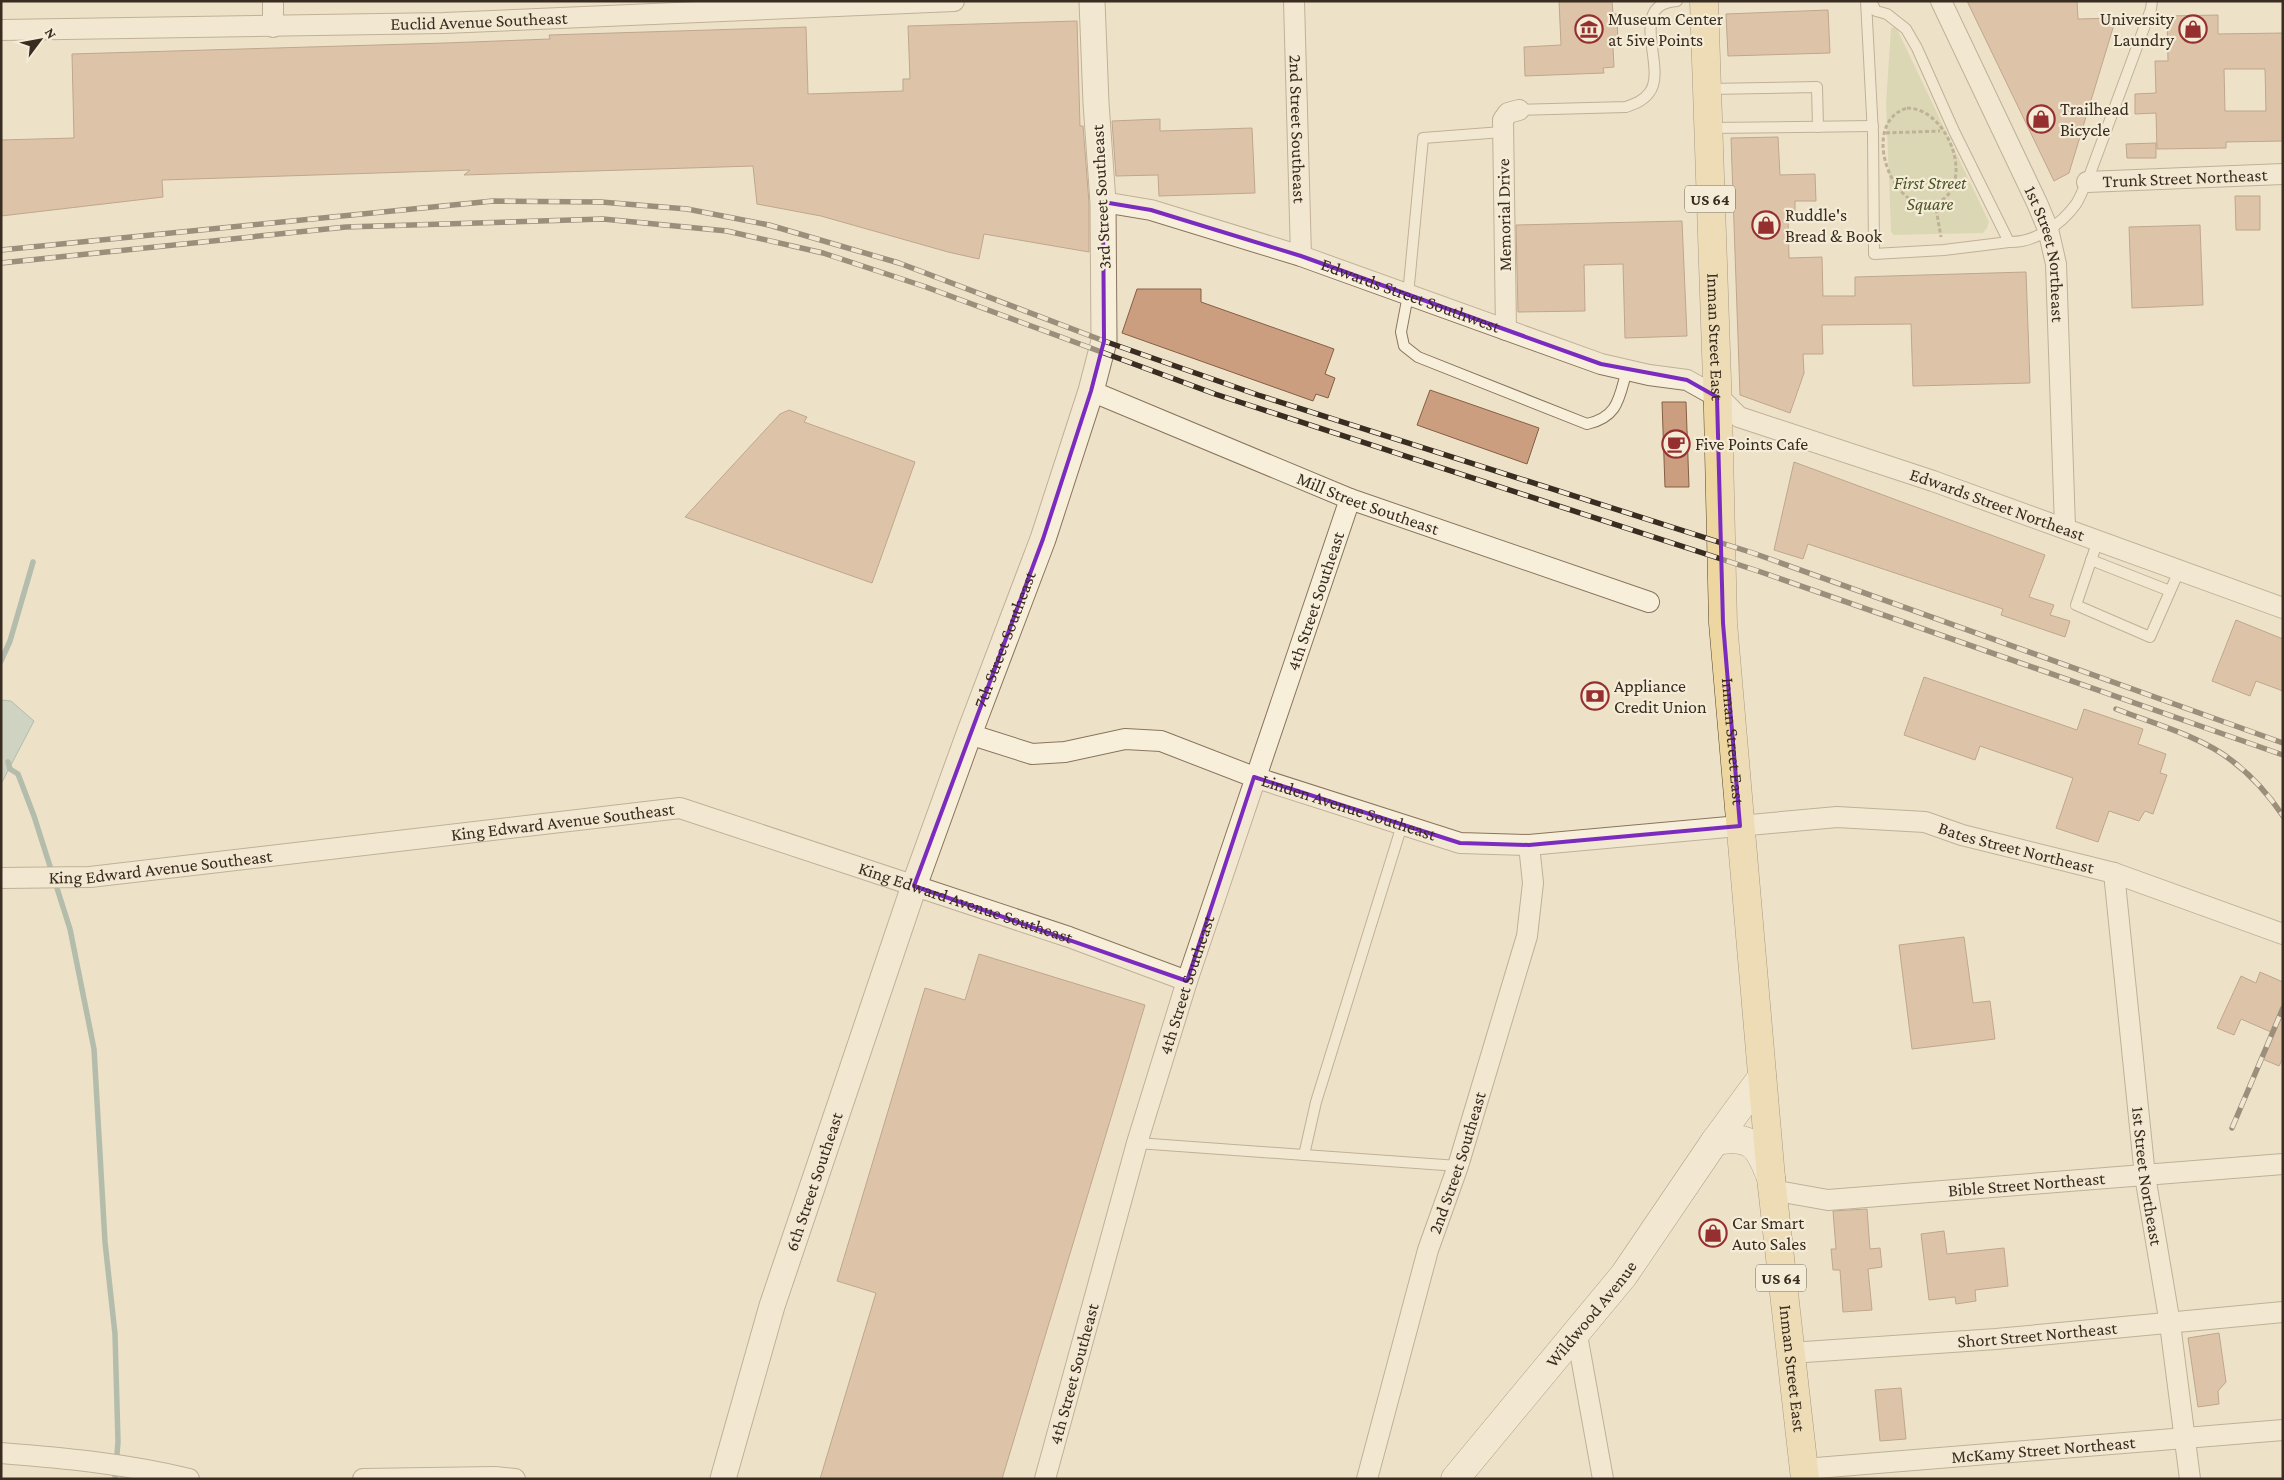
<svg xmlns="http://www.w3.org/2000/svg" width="2284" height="1480" viewBox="0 0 2284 1480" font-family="'Crimson Pro',serif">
<rect width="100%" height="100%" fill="#ede2c8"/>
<!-- green -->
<path fill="#c6cb9b" d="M1896 27 1989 222 1987 228 1983 233 1894 235 1891 232 1886 103 1891 28Z"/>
<!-- water -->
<path fill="#a8c1ba" stroke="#6f9088" d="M1 700 11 701 34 721 1 784Z"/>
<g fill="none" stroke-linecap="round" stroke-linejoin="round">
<!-- stream -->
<g stroke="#6f9088" stroke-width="5.5">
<path d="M1 661 10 641 33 562"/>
<path d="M8 762 10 769 18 774 34 816 70 929 94 1049 105 1242 115 1334 118 1442 115 1479"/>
</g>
</g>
<!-- building -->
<g fill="#ca9e7f" stroke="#875e44" fill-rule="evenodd">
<path d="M1559 1H1612L1613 14H1617L1618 47H1613L1614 67 1603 68 1604 73 1525 76 1524 47 1561 45Z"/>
<path d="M1967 1H2077L2078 19 2116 18 2069 173 2054 181Z"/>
<path d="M1828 10 1830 53 1728 56 1726 14Z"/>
<path d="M2218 15V34L2283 33V141L2226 142V148L2157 149 2156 113 2135 114V94L2156 93 2155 61H2168L2167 16ZM2224 69H2265L2266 111H2225Z"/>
<path d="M1077 21 1080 126H1083L1089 203V252L984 234 979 259 948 252 821 216 757 204 753 166 464 175 470 170 162 180 163 197 1 216V140L74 138 72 54 445 43 550 39 549 35 806 27 808 94 903 91V79H910L908 26Z"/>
<path d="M1160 119V131L1252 128 1255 193 1159 196 1158 175 1116 176 1112 121Z"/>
<path d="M1778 137 1780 175 1815 174 1816 201H1795V218H1788L1789 258 1822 257 1823 296H1855V277L2026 272 2030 383 1913 386 1911 324 1822 325 1823 354H1803L1804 373 1790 413 1740 395 1731 138Z"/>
<path d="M2156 143V158H2127L2126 144Z"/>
<path d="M2235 196H2260V230H2236Z"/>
<path d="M1682 221 1687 336 1625 338 1623 264 1584 265 1585 311 1518 312 1516 225Z"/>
<path d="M2200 225 2203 305 2132 308 2129 227Z"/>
<path d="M1137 289H1201V302L1334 349 1325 374 1335 378 1328 398 1316 394 1313 401 1122 333Z"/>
<path d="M1430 390 1539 428 1527 464 1417 425Z"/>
<path d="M1662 402H1686L1689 487H1665Z"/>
<path d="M789 410 807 417 804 422 915 462 872 583 685 517 780 414Z"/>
<path d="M1794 462 2045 555 2029 597 2054 605 2050 615 2070 621 2065 637 2001 615 2003 609 1808 544 1803 559 1774 550Z"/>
<path d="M2236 620 2283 639V691L2256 681 2250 696 2212 681Z"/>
<path d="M1924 677 2077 730 2084 709 2143 729 2138 744 2166 754 2160 773 2167 775 2153 814 2145 811 2139 821 2109 811 2098 842 2056 828 2073 778 1980 746 1975 760 1904 735Z"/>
<path d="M1964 937 1973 1003 1990 1001 1995 1039 1912 1049 1899 945Z"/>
<path d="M979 954 1145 1005 1002 1479H820L876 1293 837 1281 925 988 965 1000Z"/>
<path d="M2260 972 2283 982V1058L2279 1066 2260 1058 2271 1032 2241 1019 2234 1035 2217 1028 2241 976 2256 983Z"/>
<path d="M1867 1209 1870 1249 1880 1248 1882 1267 1868 1269 1872 1310 1843 1312 1840 1270H1833L1831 1249H1836L1833 1211Z"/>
<path d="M1944 1231 1947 1254 2004 1248 2008 1286 1975 1290 1976 1301 1956 1304 1955 1297 1929 1300 1921 1234Z"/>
<path d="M2219 1333 2226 1382 2218 1391 2219 1404 2198 1407 2188 1338Z"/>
<path d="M1901 1388 1906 1439 1880 1441 1875 1390Z"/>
</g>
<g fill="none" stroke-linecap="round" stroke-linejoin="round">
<!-- service casing -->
<g stroke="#89745d" stroke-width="12">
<g id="service">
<path d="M1866 1 1873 134 1874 254 1944 250 2009 242 1954 131 1917 48 1906 29 1887 14 1876 11 1871 1"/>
<path d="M1708 89 1817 87 1818 127"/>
<path d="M1519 110 1626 107C1634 104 1643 101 1649 93 1669 69 1625 4 1677 1"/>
<path d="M1709 128 1873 126"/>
<path d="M1502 132 1423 138 1408 295 1401 332 1404 346 1418 357 1587 424C1619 417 1619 397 1627 370"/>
<path d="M2009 242C2034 243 2061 225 2076 204 2080 198 2083 189 2087 182L2151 9 2152 1"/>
<path d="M2098 540 2076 605 2150 637 2179 571"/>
<path d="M2091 560 2170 591"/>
<path d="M1137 1143 1458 1166"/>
<path d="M1304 1155 1316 1102 1402 825"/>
</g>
</g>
<!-- minor casing -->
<g stroke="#89745d" stroke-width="22">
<g id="minor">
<path d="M273 1V27"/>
<path id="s1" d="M1294 1 1301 256"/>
<path id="s2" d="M1941 1 2037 203 2048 229 2056 264 2065 527"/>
<path id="s3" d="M1 30 444 23 954 1"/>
<path id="s4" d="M2087 182 2283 174"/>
<path id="s5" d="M1103 202 1151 210 1301 256 1601 364 1649 375 1687 380 1721 399 1739 417 1933 481 2283 608"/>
<path d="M1506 330 1503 120 1508 113 1519 110"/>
<path id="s6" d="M1091 391 1350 499 1649 602"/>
<path id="s7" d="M969 734 1032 754 1065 752 1125 739 1161 741 1254 777 1460 843 1529 845 1837 817 1925 822 1962 835 2114 873 2283 934"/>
<path id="s8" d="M2114 873 2145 1176 2170 1324 2190 1479"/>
<path id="s9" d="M1 878 90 877 680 808 1069 937 1187 981"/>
<path id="s10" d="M1772 1190 1828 1200 2283 1164"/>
<path d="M1584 1326 1577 1335 1603 1479"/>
<path id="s11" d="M1790 1353 1996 1339 2283 1312"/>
<path d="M1 1453C65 1458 127 1464 189 1479"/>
<path id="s12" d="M1804 1469 2283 1430"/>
<path d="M363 1479 495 1477 515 1479"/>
<path id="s13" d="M1045 1479 1137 1143 1187 981 1350 499"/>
<path id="s14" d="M1367 1479 1428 1250 1458 1166 1527 936 1533 883 1529 845"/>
</g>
</g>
<!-- tertiary casing -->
<g stroke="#89745d" stroke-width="27">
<g id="tertiary">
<path id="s15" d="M723 1479 772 1306 914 886 969 734 1043 539 1091 391 1104 341 1103 202 1096 103 1092 1"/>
</g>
</g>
<!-- secondary casing -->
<g stroke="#6b5540" stroke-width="29">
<g id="secondary">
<path d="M1715 1141C1752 1134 1759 1146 1771 1178"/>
<path id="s16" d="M1455 1479 1624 1275 1715 1141 1762 1077"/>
</g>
</g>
<!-- primary casing -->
<g stroke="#574331" stroke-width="29">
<g id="primary">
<path id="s17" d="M1704 1 1718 410 1723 623 1771 1178 1805 1479"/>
</g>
</g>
<!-- path -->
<g stroke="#89745d" stroke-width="3" stroke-dasharray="4 2.5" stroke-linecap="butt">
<path d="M1907 108C1940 108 1965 157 1953 186 1950 194 1945 199 1938 202 1896 222 1856 124 1907 108Z"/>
<path d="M1886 133 1940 131"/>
<path d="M1935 203 1941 237"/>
</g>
<!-- service -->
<use href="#service" stroke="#f8efdb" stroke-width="10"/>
<!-- minor -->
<use href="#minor" stroke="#f8efdb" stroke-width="20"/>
<!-- tertiary -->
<use href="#tertiary" stroke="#f8efdb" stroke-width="25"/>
<!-- secondary -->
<use href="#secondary" stroke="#f8efdb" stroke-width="28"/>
<!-- primary -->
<use href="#primary" stroke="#eed6a1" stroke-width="28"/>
<!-- rail casing -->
<g stroke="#392c20" stroke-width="5.5">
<g id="rail">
<path d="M1 250 493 201 601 202 687 209 769 225 899 263 1104 341 1258 395 1753 553 2283 743"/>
<path d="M1 263 346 227 603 219 727 231 823 253 926 287 1215 394 1758 571 2283 755"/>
<path d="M2116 709C2152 723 2200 736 2231 760 2251 775 2269 795 2283 816"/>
<path d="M2232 1128 2283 1008"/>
</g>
</g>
<!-- rail -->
<use href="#rail" stroke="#f5ecd7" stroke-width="4" stroke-dasharray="11" stroke-linecap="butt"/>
</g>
<!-- marked area -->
<path d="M0 0H2284V1480H0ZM1103 202 1151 210 1301 256 1601 364 1687 380 1717 397 1723 623 1740 826 1529 845 1460 843 1254 777 1187 981 914 886 1043 539 1091 391 1104 341Z" fill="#ede2c8" fill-opacity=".55" fill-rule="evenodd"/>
<path fill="none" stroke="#7b2cbf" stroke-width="4" stroke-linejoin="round" d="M1103 202 1151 210 1301 256 1601 364 1687 380 1717 397 1723 623 1740 826 1529 845 1460 843 1254 777 1187 981 914 886 1043 539 1091 391 1104 341Z"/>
<!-- icons -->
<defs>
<g id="museum-ring" transform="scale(1.4375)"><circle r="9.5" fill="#f5ecd7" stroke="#962f30" stroke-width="1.5"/><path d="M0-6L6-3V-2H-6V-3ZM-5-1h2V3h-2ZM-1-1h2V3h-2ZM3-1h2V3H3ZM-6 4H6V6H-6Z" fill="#962f30"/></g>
<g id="shop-ring" transform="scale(1.4375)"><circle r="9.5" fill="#f5ecd7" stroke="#962f30" stroke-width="1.5"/><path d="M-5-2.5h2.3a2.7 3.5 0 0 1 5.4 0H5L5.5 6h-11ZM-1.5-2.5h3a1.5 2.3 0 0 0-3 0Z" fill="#962f30"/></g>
<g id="cafe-ring" transform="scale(1.4375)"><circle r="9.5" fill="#f5ecd7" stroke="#962f30" stroke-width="1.5"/><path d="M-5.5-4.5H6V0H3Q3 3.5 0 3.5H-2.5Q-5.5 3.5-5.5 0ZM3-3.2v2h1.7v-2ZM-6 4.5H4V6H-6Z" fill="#962f30"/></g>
<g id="bank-ring" transform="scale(1.4375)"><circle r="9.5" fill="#f5ecd7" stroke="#962f30" stroke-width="1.5"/><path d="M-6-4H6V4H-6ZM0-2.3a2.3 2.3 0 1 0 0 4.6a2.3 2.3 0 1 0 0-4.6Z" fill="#962f30"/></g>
</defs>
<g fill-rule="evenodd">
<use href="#museum-ring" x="1589" y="29"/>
<use href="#shop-ring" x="2193" y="29"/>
<use href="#shop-ring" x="2041" y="119"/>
<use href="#shop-ring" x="1766" y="225"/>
<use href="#cafe-ring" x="1676" y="444"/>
<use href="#bank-ring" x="1595" y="696"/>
<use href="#shop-ring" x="1713" y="1233"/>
</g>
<g text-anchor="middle" stroke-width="4.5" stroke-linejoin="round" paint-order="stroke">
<!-- shield labels -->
<g fill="#f5ecd7" stroke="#716657" stroke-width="1">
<rect x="1685" y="185.5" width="50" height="27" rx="4"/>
<rect x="1756" y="1264.5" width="50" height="27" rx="4"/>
</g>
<g font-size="16" font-weight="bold" fill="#392c20">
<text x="1710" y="205">US 64</text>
<text x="1781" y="1284">US 64</text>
</g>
<!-- poi labels -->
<g font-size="18" fill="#392c20" stroke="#f5ecd7" text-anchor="start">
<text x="1608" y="25">Museum Center<tspan x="1608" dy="21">at 5ive Points</tspan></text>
<text x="2174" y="25" text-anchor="end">University<tspan x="2174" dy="21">Laundry</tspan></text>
<text x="2060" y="115">Trailhead<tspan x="2060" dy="21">Bicycle</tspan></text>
<text x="1785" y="221">Ruddle's<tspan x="1785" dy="21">Bread &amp; Book</tspan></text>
<text x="1695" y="450">Five Points Cafe</text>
<text x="1614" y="692">Appliance<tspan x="1614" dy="21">Credit Union</tspan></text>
<text x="1732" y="1229">Car Smart<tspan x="1732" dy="21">Auto Sales</tspan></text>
</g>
<!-- street labels -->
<g font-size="18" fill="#392c20" stroke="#f5ecd7">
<text dy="6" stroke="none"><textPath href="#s3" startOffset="478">Euclid Avenue Southeast</textPath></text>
<text dy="6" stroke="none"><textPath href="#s1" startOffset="128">2nd Street Southeast</textPath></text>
<text dy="6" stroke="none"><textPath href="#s4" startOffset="98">Trunk Street Northeast</textPath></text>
<text transform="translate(1101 197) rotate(-93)" y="6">3rd Street Southeast</text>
<text transform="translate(1504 215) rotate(-91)" y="6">Memorial Drive</text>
<text dy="6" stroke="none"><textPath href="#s2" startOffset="276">1st Street Northeast</textPath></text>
<text dy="6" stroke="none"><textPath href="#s5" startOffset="322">Edwards Street Southwest</textPath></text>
<text dy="6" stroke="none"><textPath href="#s17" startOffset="336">Inman Street East</textPath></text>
<text dy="6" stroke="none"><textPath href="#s6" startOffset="299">Mill Street Southeast</textPath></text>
<text dy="6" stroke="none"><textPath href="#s5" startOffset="949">Edwards Street Northeast</textPath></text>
<text dy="6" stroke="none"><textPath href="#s13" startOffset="919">4th Street Southeast</textPath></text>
<text dy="6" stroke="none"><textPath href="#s15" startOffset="886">7th Street Southeast</textPath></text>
<text dy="6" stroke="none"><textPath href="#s17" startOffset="741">Inman Street East</textPath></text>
<text dy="6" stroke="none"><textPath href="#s7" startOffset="396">Linden Avenue Southeast</textPath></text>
<text dy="6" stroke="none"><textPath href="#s9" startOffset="565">King Edward Avenue Southeast</textPath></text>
<text dy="6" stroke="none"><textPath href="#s7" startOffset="1074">Bates Street Northeast</textPath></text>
<text dy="6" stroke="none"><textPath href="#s9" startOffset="160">King Edward Avenue Southeast</textPath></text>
<text dy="6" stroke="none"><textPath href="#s9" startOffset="984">King Edward Avenue Southeast</textPath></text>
<text dy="6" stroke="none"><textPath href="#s13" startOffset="514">4th Street Southeast</textPath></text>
<text dy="6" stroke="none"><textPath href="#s14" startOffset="329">2nd Street Southeast</textPath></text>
<text dy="6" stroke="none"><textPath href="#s8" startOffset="305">1st Street Northeast</textPath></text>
<text dy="6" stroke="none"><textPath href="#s15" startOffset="311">6th Street Southeast</textPath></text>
<text dy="6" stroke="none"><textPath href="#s10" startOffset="256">Bible Street Northeast</textPath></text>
<text dy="6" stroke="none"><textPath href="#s16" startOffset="214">Wildwood Avenue</textPath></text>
<text dy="6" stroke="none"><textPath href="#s11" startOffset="248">Short Street Northeast</textPath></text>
<text dy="6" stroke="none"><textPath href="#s17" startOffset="1371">Inman Street East</textPath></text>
<text dy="6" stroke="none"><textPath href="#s13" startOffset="109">4th Street Southeast</textPath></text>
<text dy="6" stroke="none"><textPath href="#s12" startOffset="240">McKamy Street Northeast</textPath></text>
</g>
<!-- park labels -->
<g font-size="18" font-style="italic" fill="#4a5528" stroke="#f5ecd7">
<text x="1930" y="189">First Street<tspan x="1930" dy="21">Square</tspan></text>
</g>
</g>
<!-- border -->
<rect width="2284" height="1480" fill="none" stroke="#392c20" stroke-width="5"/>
<!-- north arrow -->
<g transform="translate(40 40) rotate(58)" stroke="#f5ecd7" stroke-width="4" paint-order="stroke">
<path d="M0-4L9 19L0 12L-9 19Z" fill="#392c20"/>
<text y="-8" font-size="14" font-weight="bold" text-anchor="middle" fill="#392c20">N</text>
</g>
</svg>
